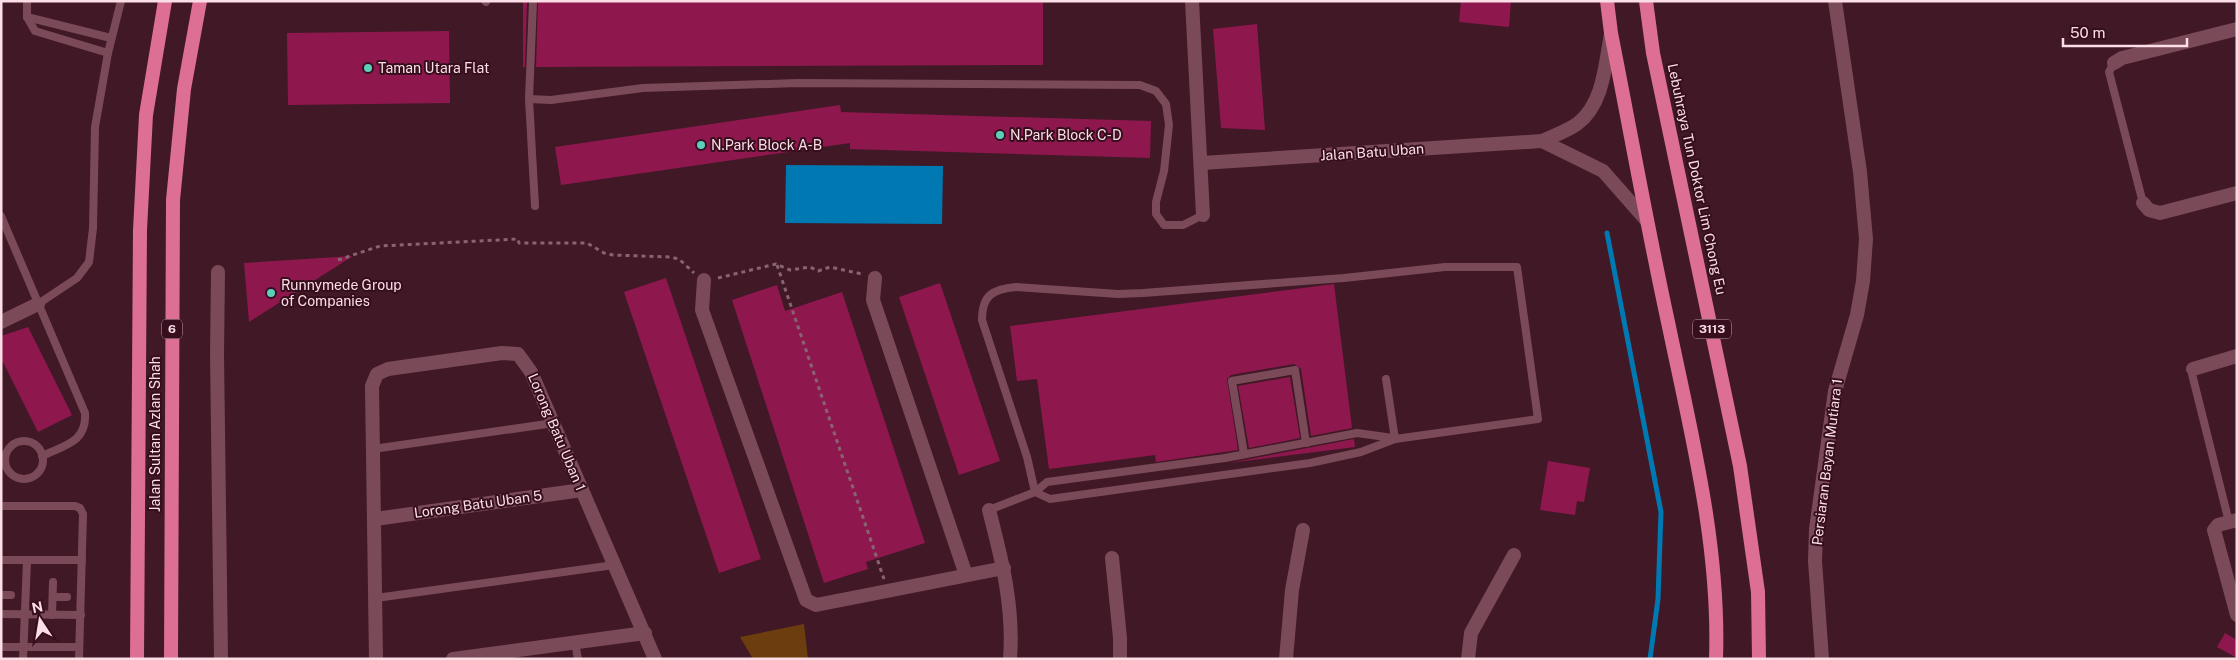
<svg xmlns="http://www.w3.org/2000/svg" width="2238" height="660" viewBox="0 0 2238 660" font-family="'Public Sans',sans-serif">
<rect width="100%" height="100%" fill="#411826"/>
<!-- green -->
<path fill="#6b3d0f" d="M804 624 808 659H753L740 637Z"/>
<!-- water -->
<path fill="#0078b1" d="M786 165 943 166 942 224 785 223Z"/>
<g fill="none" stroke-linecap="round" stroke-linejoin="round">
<!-- stream -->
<path stroke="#0078b1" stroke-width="5" d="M1607 233 1661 512 1658 599 1650 659"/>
</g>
<!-- building -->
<g fill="#8e184d">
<path d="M523 1H527L525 67H523Z"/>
<path d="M538 1H1043V65L536 67Z"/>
<path d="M1461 1H1511L1509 27 1459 22Z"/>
<path d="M1257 24 1265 130 1221 128 1213 29Z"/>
<path d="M449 31 450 103 288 105 287 33Z"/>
<path d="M840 105 841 112 1151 121 1150 158 850 149V143L561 185 555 147Z"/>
<path d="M353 256 249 322 244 263Z"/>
<path d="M666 278 761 559 719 573 624 292Z"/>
<path d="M940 283 1000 461 959 475 899 297Z"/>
<path d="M1334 284 1352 428 1311 436 1301 369 1294 364 1231 375 1227 379 1238 450 1156 462 1155 455 1049 469 1037 379 1017 381 1010 326Z"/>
<path d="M777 285 785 311 842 292 925 543 866 562 868 569 824 583 732 300Z"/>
<path d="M28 327 72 415 38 432 1 358V336Z"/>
<path d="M1290 377 1300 438 1249 448 1238 386Z"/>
<path d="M1354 439 1355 447 1229 463 1307 448Z"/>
<path d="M1548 461 1590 468 1584 502 1577 501 1575 515 1540 510Z"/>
<path d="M2225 633 2237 640V658L2217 647Z"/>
</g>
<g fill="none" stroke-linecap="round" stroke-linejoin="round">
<!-- path -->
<g stroke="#886470" stroke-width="3" stroke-dasharray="4 4" stroke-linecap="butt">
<path d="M338 260 380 246 518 239 519 243H587L604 253 613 255 670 257 679 259 694 273"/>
<path d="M777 265 884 579"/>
<path d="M718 278 776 264 790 270 810 267 818 271 830 267 862 274"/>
</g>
<!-- service -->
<g stroke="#7b4a59" stroke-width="8">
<path d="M27 1V17L35 31 108 53"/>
<path d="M485 1 486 2"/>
<path d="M27 17 111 38"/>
<path d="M2114 63 2109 72 2143 203"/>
<path d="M529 99 533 2"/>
<path d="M535 206 529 99 551 100 643 88 797 83 1140 85 1156 91 1166 104 1169 125 1164 171 1156 202V214L1164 225H1183L1203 215"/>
<path d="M1 216 85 413C87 442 65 445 42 456"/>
<path d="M1445 267H1517L1538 419 1395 439 1361 452 1310 463 1050 499 1035 492 1027 457 982 320C982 295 993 289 1016 287L1118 294 1143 293 1344 278Z"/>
<path d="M38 304 77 278 89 262 93 228 95 127 108 53 121 1"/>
<path d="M2193 369 2192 374 2229 522"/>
<path d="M1386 379 1395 439"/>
<circle cx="24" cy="460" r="19"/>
<path d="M373 449 554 423"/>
<path d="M1244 454 1232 381 1295 370 1306 443"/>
<path d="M1 506H75L80 508 83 514 79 659"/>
<path d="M989 510 1035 492 1047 482 1225 458 1357 433 1393 438"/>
<path d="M1 560H82"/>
<path d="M1 595H11"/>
<path d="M53 597H67"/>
<path d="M376 598 614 565"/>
<path d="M1 614 81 615"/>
<path d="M52 615 53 582"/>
<path d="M575 643 578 659"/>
<path d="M1 647H79"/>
<path d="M23 659 27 561"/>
</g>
<!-- minor -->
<g stroke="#7b4a59" stroke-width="14">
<path d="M1192 1 1203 215"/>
<path d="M2114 63 2122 58 2237 29"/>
<path d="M1542 141 1603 171 1647 221"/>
<path d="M1202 163 1542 141C1553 136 1567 131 1577 124 1604 104 1605 64 1611 34"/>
<path d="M2143 203 2149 210 2160 213 2237 193"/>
<path d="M218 272 217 354 221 659"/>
<path d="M875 278 873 300 966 575"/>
<path d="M704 280 702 310 806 600 816 605 1004 568"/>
<path d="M1 322 38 304"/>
<path d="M2193 369 2237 356"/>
<path d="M989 510C1002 560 1014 607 1010 659"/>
<path d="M375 519 582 490"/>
<path d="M2237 520 2218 525 2214 530 2237 615"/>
<path d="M1112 558 1120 638V659"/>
<path d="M376 659 372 386 377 374 388 369 502 353 518 354 531 372 655 659"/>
<path d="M453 659 645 633"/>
<path d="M1286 659 1292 590 1303 530"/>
<path d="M1468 659 1471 633 1514 555"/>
<path d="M1822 659 1815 561 1816 529 1835 391 1857 315 1863 281 1866 239 1860 172 1835 1"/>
</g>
<!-- trunk -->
<g stroke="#dd6e94" stroke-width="14">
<path d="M1607 1 1611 33C1630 129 1647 226 1668 322 1691 433 1720 545 1716 659"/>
<path d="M1646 1 1653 53 1740 466 1758 592 1759 659"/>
<path d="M137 659 140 230 146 115 165 1"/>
<path d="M171 659 173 200 184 89 200 1"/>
</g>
</g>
<!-- markers -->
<g fill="#5cceba" stroke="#360e1d" stroke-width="2">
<circle cx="368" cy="68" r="5"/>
<circle cx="1000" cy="135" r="5"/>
<circle cx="701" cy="145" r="5"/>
<circle cx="271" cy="293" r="5"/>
</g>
<g text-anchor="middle" stroke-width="4" stroke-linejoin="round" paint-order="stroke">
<!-- shield labels -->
<g fill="#360e1d" stroke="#c0a0aa" stroke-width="1">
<rect x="162" y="319.5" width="20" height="19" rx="4"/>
<rect x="1693" y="319.5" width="38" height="19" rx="4"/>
</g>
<g font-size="12" font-weight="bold" fill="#fbdee6">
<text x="172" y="333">6</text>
<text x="1712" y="333">3113</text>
</g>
<!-- poi labels -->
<g font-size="14" fill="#fbdee6" stroke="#360e1d" text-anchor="start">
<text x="378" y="73">Taman Utara Flat</text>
<text x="1010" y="140">N.Park Block C-D</text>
<text x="711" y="150">N.Park Block A-B</text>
<text x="281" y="290">Runnymede Group<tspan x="281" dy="16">of Companies</tspan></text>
</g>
<!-- street labels -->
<g font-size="14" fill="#fbdee6" stroke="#360e1d">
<text transform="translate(1372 152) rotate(-4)" y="5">Jalan Batu Uban</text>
<text transform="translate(1697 179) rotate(78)" y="5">Lebuhraya Tun Doktor Lim Chong Eu</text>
<text transform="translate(557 432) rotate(67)" y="5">Lorong Batu Uban 1</text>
<text transform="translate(155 434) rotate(-90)" y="5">Jalan Sultan Azlan Shah</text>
<text transform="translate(1827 462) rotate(-83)" y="5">Persiaran Bayan Mutiara 1</text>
<text transform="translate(478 504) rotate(-8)" y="5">Lorong Batu Uban 5</text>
</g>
</g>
<!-- border -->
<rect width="2238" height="660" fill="none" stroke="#fbdee6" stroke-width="5"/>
<!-- north arrow -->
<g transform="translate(40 620) rotate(348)" stroke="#360e1d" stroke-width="4" paint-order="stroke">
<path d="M0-4L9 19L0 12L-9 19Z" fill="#fbdee6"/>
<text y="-8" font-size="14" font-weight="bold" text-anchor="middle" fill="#fbdee6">N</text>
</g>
<!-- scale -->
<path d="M2063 38v8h124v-8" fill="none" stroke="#fbdee6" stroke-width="2.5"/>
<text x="2070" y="38" font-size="15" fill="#fbdee6" stroke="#360e1d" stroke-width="4" paint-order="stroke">50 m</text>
</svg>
